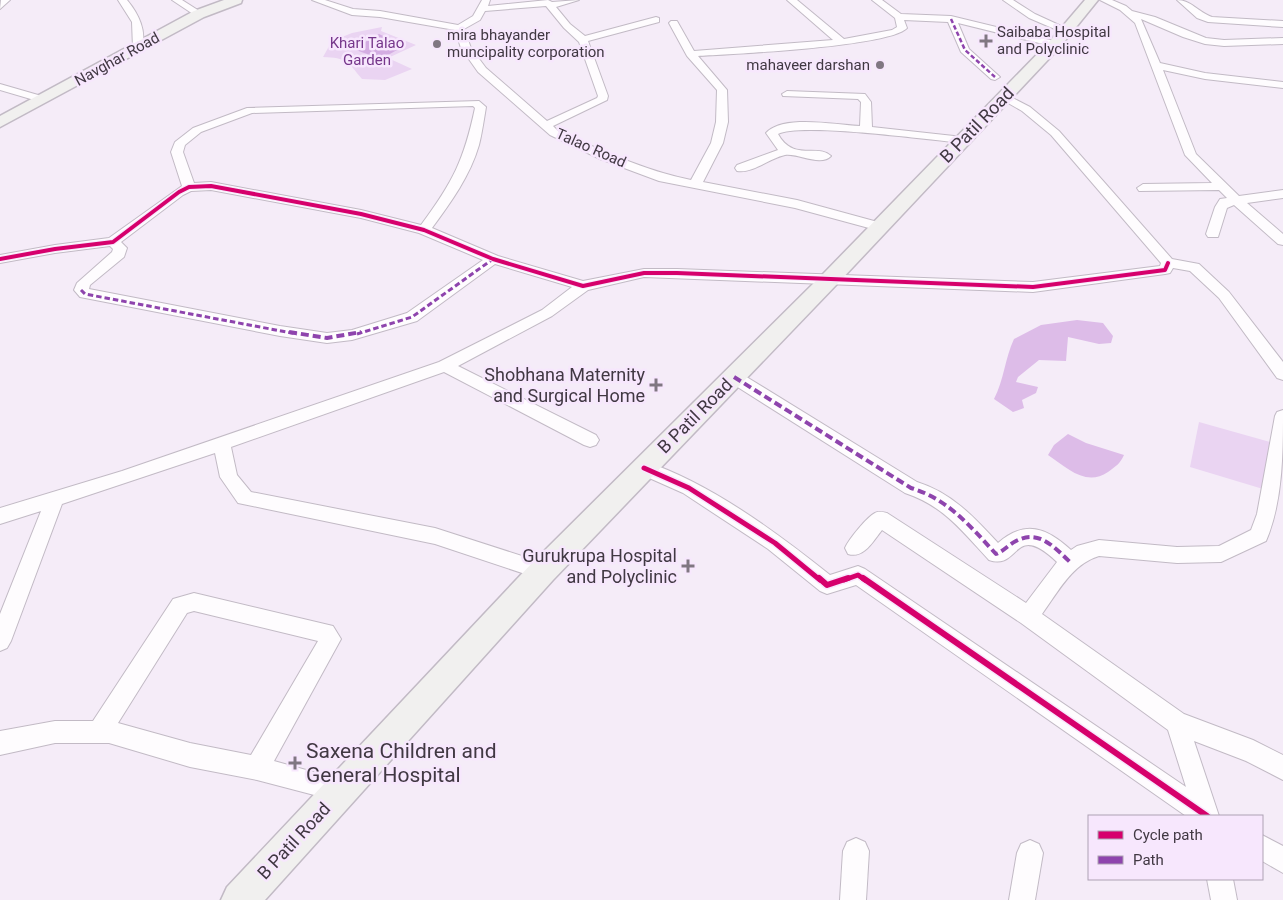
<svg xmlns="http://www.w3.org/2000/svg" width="1283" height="900" viewBox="0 0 1283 900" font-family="Roboto,sans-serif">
<rect width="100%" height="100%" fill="#f5ecf8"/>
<!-- green -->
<g fill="#ead4f2">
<path d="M382 27 381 31 416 45 388 58 412 69 385 80 362 79C347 61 347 58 323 57L332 41 352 33Z"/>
<path d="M1199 422 1270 442 1263 489 1190 467Z"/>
</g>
<!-- forest -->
<g fill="#ddbce8">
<path d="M1077 320 1103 323 1113 336 1111 343 1099 344 1068 337 1066 361 1039 360 1018 377 1016 382 1038 387 1036 393 1022 400 1024 408 1013 412 994 399C1004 380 1005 358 1014 339L1041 325Z"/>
<path d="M1068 434 1086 443 1124 455C1120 464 1116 466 1108 472 1086 487 1067 468 1048 455L1054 445Z"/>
</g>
<!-- water -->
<path fill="#d4ade2" d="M379 34 404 46 381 59 353 49Z"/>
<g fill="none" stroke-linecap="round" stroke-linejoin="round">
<!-- street casing -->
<g stroke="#c2bac5" stroke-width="2">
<g id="street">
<path d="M1 0H10L0 9Z"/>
<path d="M118 0H127C138 13 148 32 141 50L138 51 133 48 132 22Z"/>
<path d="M172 0H182L204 14 202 16H196Z"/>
<path d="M312 0H325L353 9 380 11 458 25 473 16 482 0H490L488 6 548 0 552 2 579 0 556 7 570 24 585 36 656 17 659 18V22L588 41 608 96 607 100 553 126 558 131C601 150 645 171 691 180L711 143 716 122 717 90 687 56 669 23 671 21H677L694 51 833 40 787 0H797L844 39 892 30 897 27 895 18 872 0H882L901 14 951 16 1058 42 1060 44 1055 47 958 23 969 49 1000 77 995 80 991 79 961 52 948 22 904 20 907 28C889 47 733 54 698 56L727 90 728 122 723 143 703 182 797 200 885 224 887 227 880 231 795 208 659 181 600 159 550 135 478 72 461 48 455 30 380 17 352 15ZM546 6 564 28 579 42 598 96 597 98 547 121 486 68 471 48 464 29 480 20 485 11Z"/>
<path d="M1003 0H1013L1035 14 1072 31 1067 34 1064 33 1029 18Z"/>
<path d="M1100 0H1112L1126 6 1132 11 1155 17 1206 38 1224 40 1283 38V44L1224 46 1205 44 1183 37 1141 19 1160 63 1205 73 1283 82V88L1205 79 1163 70 1196 154 1239 196 1283 190V198L1247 203 1283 234V245L1278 244 1234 205 1227 208 1218 237H1208L1206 234 1215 207 1220 199 1227 198 1219 190 1139 191 1137 188 1143 184 1212 183 1185 155 1135 23 1120 10Z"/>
<path d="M1177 0C1191 0 1198 12 1212 17L1283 21V27L1208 22 1197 18Z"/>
<path d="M0 84 45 97 46 99 41 102 0 90Z"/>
<path d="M787 91 865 94 871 102 872 127 963 137 969 140 963 143C932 140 799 122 778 134 793 162 818 143 831 156 821 167 798 153 785 155 770 158 752 174 737 171L735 168 737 165 778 150 766 133C783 114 837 125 860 126L861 102 858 99 783 96 782 94Z"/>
<path d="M1005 94 1030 107 1059 131 1172 259 1199 264 1229 292 1283 362V380L1277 378 1219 298 1190 271 1173 268 1170 273 1165 274 1033 292 644 277 588 290 552 316 458 366 596 435 599 440 596 445 590 447 584 445 444 372 231 447 237 475 251 492 435 528 550 565 553 571 550 577 543 580 435 544 238 503 220 477 215 453 62 504 11 641 7 648 0 651V614L41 511 0 524V508L122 471 439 362 542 310 572 287 495 264 417 321 352 340 327 343 280 336 80 297 74 290 77 283 112 252 113 249 110 246 55 253 0 263V255L55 245 109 238 182 186 171 152 175 142 193 128 247 108 479 101 486 107C484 119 482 133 479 145 470 176 451 202 432 228L498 256 583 281 644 269H677L1033 282 1160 266 1161 263 1051 135 1022 111 1001 99 1000 97ZM473 106 475 108C464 160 453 182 421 225L361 210 211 182 194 183 183 152 185 145 201 132 252 113ZM211 190 361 218 419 233 483 260 407 313 352 330 327 333 280 326 89 289 90 285 124 257 127 248 121 242 183 195 191 191Z"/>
<path d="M734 371 740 373 917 482C952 493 974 517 998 543 1025 519 1047 528 1071 550L1077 546 1099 540 1177 547 1219 546 1251 530 1257 514 1275 416 1277 412 1283 410C1283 453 1283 501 1266 541L1221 562 1177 563 1099 556C1072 564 1058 592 1042 614L1184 714 1253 740 1283 755V780L1246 761 1194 741 1219 816H1186L856 585 827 594 820 591 768 549 683 493 638 473 635 468 638 463 644 461C710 483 776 532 830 575L858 566 865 569 1186 787 1168 730 1021 623 882 530C873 541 864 559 848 554L845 548C849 539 867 517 875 513 879 511 882 512 887 513L1026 603 1057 562C1013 520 1020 571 989 560 962 531 944 506 905 493L728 381 726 377 728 373Z"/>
<path d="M194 593 333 626 341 639 274 761 349 782 353 790 349 798 341 802 257 780 190 767 109 743H55L0 755V731L55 721H93L173 599ZM194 611 318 641 251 755 190 743 118 723 187 613Z"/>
<path d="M1262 835 1283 846V873L1262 861Z"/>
<path d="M856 838 865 842 869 851 866 900H840L843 851 847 842Z"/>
<path d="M1030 840 1039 844 1043 853 1035 900H1009L1017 853 1021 844Z"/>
<path d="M1207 879H1233L1237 900H1211Z"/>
</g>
</g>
<!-- secondary casing -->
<g stroke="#c2bac5" stroke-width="3">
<g id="secondary">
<path d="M224 0H242L241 3 204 17 0 127V116L194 11Z"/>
<path d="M1085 0H1098L1060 47 838 283 553 580 265 900H221L227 887 533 562 824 273 1050 41Z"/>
</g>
</g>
<!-- street -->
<use href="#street" fill="#fefcfe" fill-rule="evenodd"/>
<!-- secondary -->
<use href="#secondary" fill="#f1f0ef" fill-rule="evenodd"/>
<!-- quiet-far2 -->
<path stroke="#8e44ad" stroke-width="2.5" stroke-dasharray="4.5 2.5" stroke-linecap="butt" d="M951 19 965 50 995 77"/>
<!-- quiet-far1 -->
<g stroke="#8e44ad" stroke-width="3" stroke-dasharray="5.5 3" stroke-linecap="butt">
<path d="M81 290 85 294 297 334"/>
<path d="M357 334 412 317 493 259"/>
</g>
<!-- quiet -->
<g stroke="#8e44ad" stroke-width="4" stroke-dasharray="8 4" stroke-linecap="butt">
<path d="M289 332 327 338 361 332"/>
<path d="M734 377 911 488C948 499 970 526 996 554 1004 551 1008 545 1016 541 1039 529 1054 547 1070 562"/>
</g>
<!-- cycleway-far2 casing -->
<g stroke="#f7e7fd" stroke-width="6">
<path id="cycleway-far2" d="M0 259 55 249 113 242 179 192 189 187 211 186 361 214 424 230 493 259 583 286 644 273H677L1033 287 1165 270 1168 263"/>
</g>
<!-- cycleway-far1 casing -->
<g stroke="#f7e7fd" stroke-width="8">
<g id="cycleway-far1">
<path d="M644 468 689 488 775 543 820 580"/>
<path d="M844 580 858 575 865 580"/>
</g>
</g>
<!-- cycleway casing -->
<g stroke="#f7e7fd" stroke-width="9">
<g id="cycleway">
<path d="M819 578 827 585 848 578"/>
<path d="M863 578 1207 816"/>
</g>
</g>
<!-- cycleway-far2 -->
<use href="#cycleway-far2" stroke="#d6006c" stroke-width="4"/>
<!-- cycleway-far1 -->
<use href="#cycleway-far1" stroke="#d6006c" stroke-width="5"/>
<!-- cycleway -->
<use href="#cycleway" stroke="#d6006c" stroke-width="6"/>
</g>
<!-- markers -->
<g fill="#807782" stroke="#f7e7fd" stroke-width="2">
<path d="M983.5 33.5h5v5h5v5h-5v5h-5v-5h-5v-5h5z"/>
<circle cx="437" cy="44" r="5"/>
<circle cx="880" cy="65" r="5"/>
<path d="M653.5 377.5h5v5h5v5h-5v5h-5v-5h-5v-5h5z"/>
<path d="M685.5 558.5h5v5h5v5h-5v5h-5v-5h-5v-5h5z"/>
<path d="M292.5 755.5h5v5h5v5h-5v5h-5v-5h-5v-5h5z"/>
</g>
<g text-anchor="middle" stroke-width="5" stroke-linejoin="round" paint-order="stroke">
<!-- far-poi labels -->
<g font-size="15" fill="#413843" stroke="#f7e7fd" text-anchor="start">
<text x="997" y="37">Saibaba Hospital<tspan x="997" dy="17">and Polyclinic</tspan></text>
<text x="447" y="40">mira bhayander<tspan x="447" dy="17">muncipality corporation</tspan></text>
<text x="870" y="70" text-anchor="end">mahaveer darshan</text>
</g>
<!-- far-park labels -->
<g font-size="15" fill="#76378b" stroke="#f7e7fd">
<text x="367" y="48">Khari Talao<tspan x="367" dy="17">Garden</tspan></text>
</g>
<!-- far-street labels -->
<g font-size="15" fill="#413843" stroke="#f7e7fd">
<text transform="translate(117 59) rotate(-29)" y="5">Navghar Road</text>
<text transform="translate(591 148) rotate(24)" y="5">Talao Road</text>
</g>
<!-- street labels -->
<g font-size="18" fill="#413843" stroke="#f7e7fd">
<text transform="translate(977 125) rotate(-46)" y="6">B Patil Road</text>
<text transform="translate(695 416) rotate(-45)" y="6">B Patil Road</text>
<text transform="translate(294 841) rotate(-47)" y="6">B Patil Road</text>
</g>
<!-- poi labels -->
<g font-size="18" fill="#413843" stroke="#f7e7fd" text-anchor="end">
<text x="645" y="381">Shobhana Maternity<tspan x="645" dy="21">and Surgical Home</tspan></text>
<text x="677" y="562">Gurukrupa Hospital<tspan x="677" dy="21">and Polyclinic</tspan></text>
</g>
<!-- near-poi labels -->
<g font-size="21" fill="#413843" stroke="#f7e7fd" text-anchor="start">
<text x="306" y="758">Saxena Children and<tspan x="306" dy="24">General Hospital</tspan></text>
</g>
</g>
<!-- legend -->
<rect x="1088" y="815" width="175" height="65" fill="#f7e7fd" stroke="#aea1b3"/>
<rect x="1098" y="831" width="25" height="8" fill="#d6006c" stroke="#aea1b3"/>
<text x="1133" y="840" font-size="15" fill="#413843">Cycle path</text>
<rect x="1098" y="856" width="25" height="8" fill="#8e44ad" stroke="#aea1b3"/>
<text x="1133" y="865" font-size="15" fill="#413843">Path</text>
</svg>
